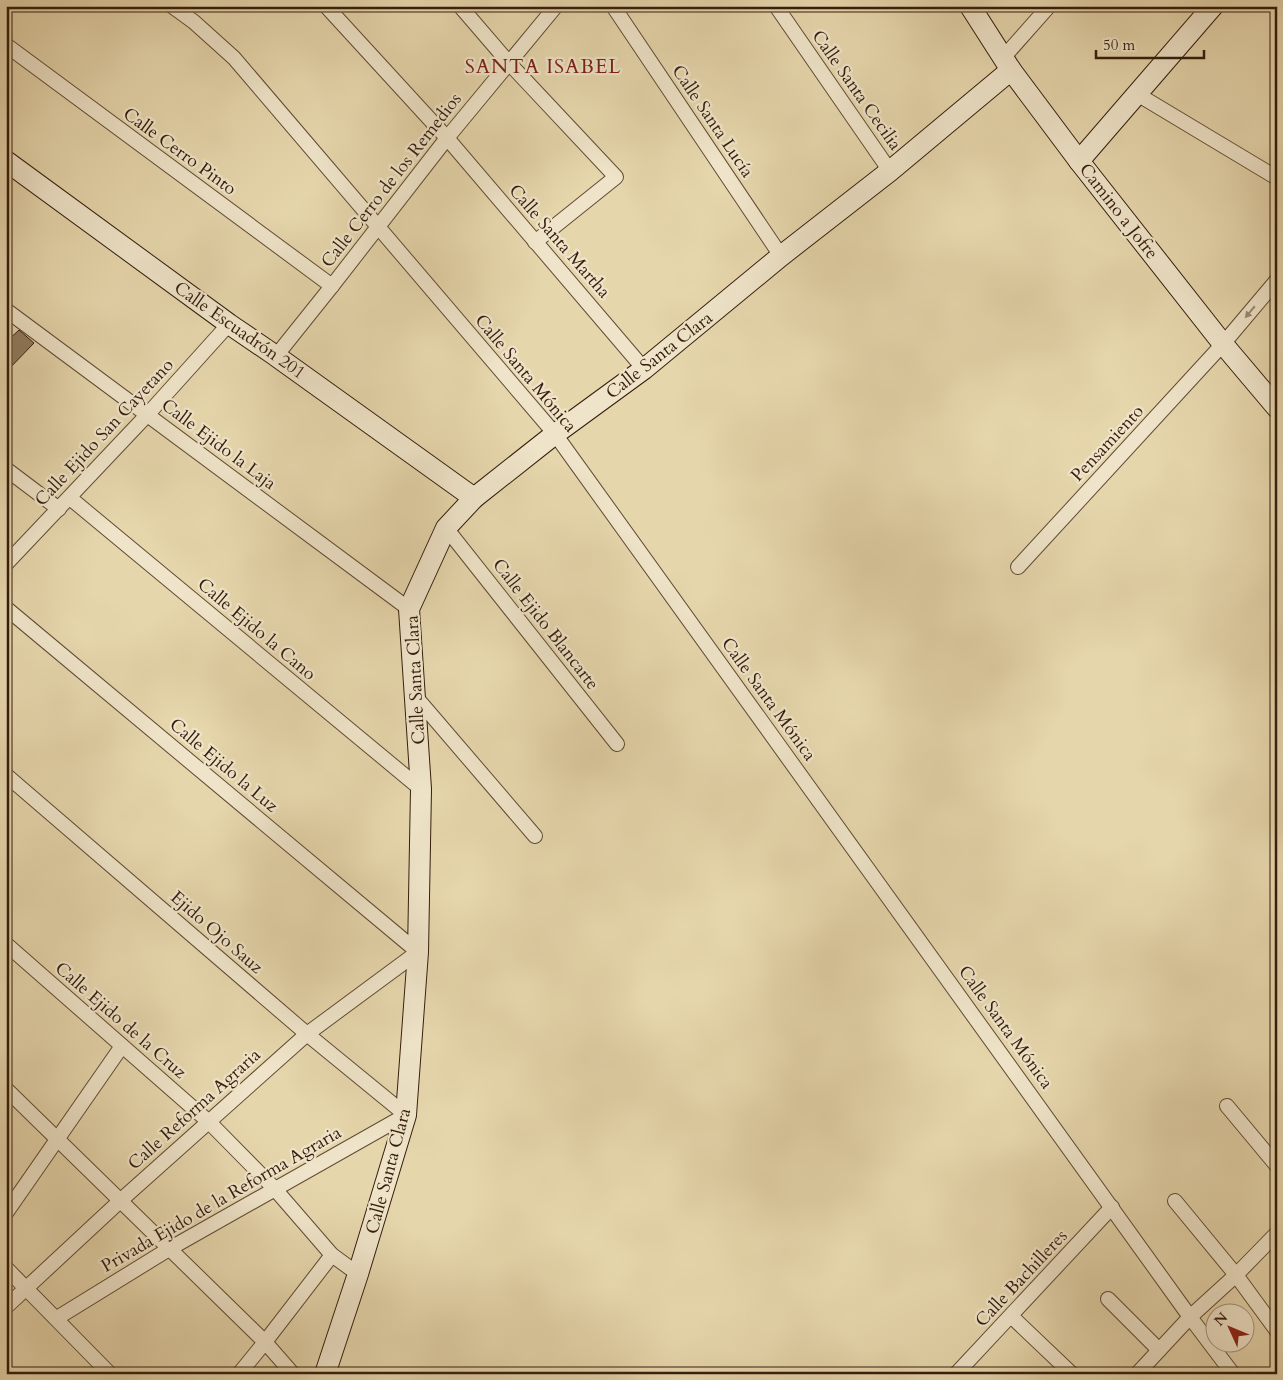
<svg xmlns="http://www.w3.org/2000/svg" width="1283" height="1380" viewBox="0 0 1283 1380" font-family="Cardo,serif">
<rect width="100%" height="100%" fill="#e6d6ac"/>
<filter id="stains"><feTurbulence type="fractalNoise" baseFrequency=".004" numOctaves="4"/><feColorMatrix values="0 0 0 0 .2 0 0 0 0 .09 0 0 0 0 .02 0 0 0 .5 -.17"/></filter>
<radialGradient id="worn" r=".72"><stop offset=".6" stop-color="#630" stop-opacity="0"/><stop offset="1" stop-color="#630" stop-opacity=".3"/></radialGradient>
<!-- building -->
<path fill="#917d60" stroke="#341d0d" d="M19 330 34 343 6 372V342Z"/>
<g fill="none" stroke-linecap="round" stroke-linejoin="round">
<!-- street casing -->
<g stroke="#604b35" stroke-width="16">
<g id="street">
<path d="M172 6 194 22 234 58 555 434 1190 1317 1233 1374"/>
<path d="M326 6 447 138 644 369"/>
<path d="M460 6 509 63 616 177 535 242"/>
<path d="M613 6 781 256"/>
<path d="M776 6 890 171"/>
<path d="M1275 6 1277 7"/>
<path d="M6 45 332 286"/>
<path d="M1003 58 1049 6"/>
<path d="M1137 94 1277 178"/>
<path d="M6 310 409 609"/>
<path d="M276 356 332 286 447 138 556 6"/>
<path d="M6 469 59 509"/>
<path d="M70 498 421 789"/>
<path d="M446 528 617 744"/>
<path d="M6 564 148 414 229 324"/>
<path d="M1018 567 1223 344 1277 280"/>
<path d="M6 608 418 952 307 1034 120 1201 6 1307"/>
<path d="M415 696 535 836"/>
<path d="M6 775 307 1034 406 1115 169 1249 57 1318"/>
<path d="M6 944 209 1122 274 1188 332 1255 358 1274"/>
<path d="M6 1089 265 1342 293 1374"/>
<path d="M1227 1106 1277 1166"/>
<path d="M1175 1201 1236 1275 1277 1331"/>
<path d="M6 1213 122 1046"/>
<path d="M6 1268 110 1374"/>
<path d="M1108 1299 1159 1350"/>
<path d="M1011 1316 1072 1374"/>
<path d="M239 1374 265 1342 332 1255"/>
<path d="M956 1374 1112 1207"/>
<path d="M1137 1374 1190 1317 1236 1275 1277 1233"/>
</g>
</g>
<!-- secondary casing -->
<g stroke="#341d0d" stroke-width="22">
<g id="secondary">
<path d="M970 6 1011 70 1079 161 1223 344 1277 408"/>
<path d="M6 161 229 324 276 356 474 498"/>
<path d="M1079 161 1213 6"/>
<path d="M325 1374 358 1274 406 1115 418 952 421 789 409 609 446 528 474 498 555 434 644 369 781 256 890 171 1011 70"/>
</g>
</g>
<!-- street -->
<use href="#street" stroke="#efe4c9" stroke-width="14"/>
<!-- secondary -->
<use href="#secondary" stroke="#efe4c9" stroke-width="20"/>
</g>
<!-- one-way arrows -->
<defs><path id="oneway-solid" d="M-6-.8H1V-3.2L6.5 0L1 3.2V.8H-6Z" transform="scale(1.25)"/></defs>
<use fill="#9b8a74" href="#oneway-solid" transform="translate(1250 312) rotate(130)"/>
<g text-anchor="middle" stroke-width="4.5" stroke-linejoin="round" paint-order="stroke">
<!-- street labels -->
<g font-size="18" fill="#341d0d" stroke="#efe4c9">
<text transform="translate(857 90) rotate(55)" y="6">Calle Santa Cecilia</text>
<text transform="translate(713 121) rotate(56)" y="6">Calle Santa Lucía</text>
<text transform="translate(180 151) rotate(36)" y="6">Calle Cerro Pinto</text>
<text transform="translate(391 180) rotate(-52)" y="6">Calle Cerro de los Remedios</text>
<text transform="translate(1119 211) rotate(52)" y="6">Camino a Jofre</text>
<text transform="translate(560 241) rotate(49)" y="6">Calle Santa Martha</text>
<text transform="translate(240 330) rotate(35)" y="6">Calle Escuadrón 201</text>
<text transform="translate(659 355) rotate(-38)" y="6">Calle Santa Clara</text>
<text transform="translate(526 373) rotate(50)" y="6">Calle Santa Mónica</text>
<text transform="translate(104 432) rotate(-47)" y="6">Calle Ejido San Cayetano</text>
<text transform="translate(1107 443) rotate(-47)" y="6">Pensamiento</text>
<text transform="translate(219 444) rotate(37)" y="6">Calle Ejido la Laja</text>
<text transform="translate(546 624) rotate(52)" y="6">Calle Ejido Blancarte</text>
<text transform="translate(257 629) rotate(40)" y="6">Calle Ejido la Cano</text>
<text transform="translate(415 680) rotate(-93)" y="6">Calle Santa Clara</text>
<text transform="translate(769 699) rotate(54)" y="6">Calle Santa Mónica</text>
<text transform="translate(224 765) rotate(40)" y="6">Calle Ejido la Luz</text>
<text transform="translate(217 932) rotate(41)" y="6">Ejido Ojo Sauz</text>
<text transform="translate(121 1020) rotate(41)" y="6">Calle Ejido de la Cruz</text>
<text transform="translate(1006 1027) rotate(54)" y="6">Calle Santa Mónica</text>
<text transform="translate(194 1109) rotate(-42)" y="6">Calle Reforma Agraria</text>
<text transform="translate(388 1171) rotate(-75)" y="6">Calle Santa Clara</text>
<text transform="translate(221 1199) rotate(-30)" y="6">Privada Ejido de la Reforma Agraria</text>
<text transform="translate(1021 1278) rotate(-47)" y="6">Calle Bachilleres</text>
</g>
<!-- quarter labels -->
<g font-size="20" letter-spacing="1" fill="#7a1f14" stroke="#efe4c9">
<text x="543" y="73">SANTA ISABEL</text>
</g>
</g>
<!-- margin -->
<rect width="1283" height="1380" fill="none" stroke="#e6d6ac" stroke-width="25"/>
<rect x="8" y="8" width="1268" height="1365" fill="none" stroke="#341d0d" stroke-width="2.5"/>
<rect x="12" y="12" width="1258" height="1355" fill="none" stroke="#341d0d"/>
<!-- north arrow -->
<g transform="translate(1230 1328) rotate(314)"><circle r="24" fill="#efe4c9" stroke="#a4947e"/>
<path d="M0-4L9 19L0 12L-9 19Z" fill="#8f2418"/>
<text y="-8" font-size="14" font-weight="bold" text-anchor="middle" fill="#341d0d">N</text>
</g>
<!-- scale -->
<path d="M1096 50v8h108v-8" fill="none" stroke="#341d0d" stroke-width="2.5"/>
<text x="1103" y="50" font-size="15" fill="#341d0d" stroke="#efe4c9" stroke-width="4" paint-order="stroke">50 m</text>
<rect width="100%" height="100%" filter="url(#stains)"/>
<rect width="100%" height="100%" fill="url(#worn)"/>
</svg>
